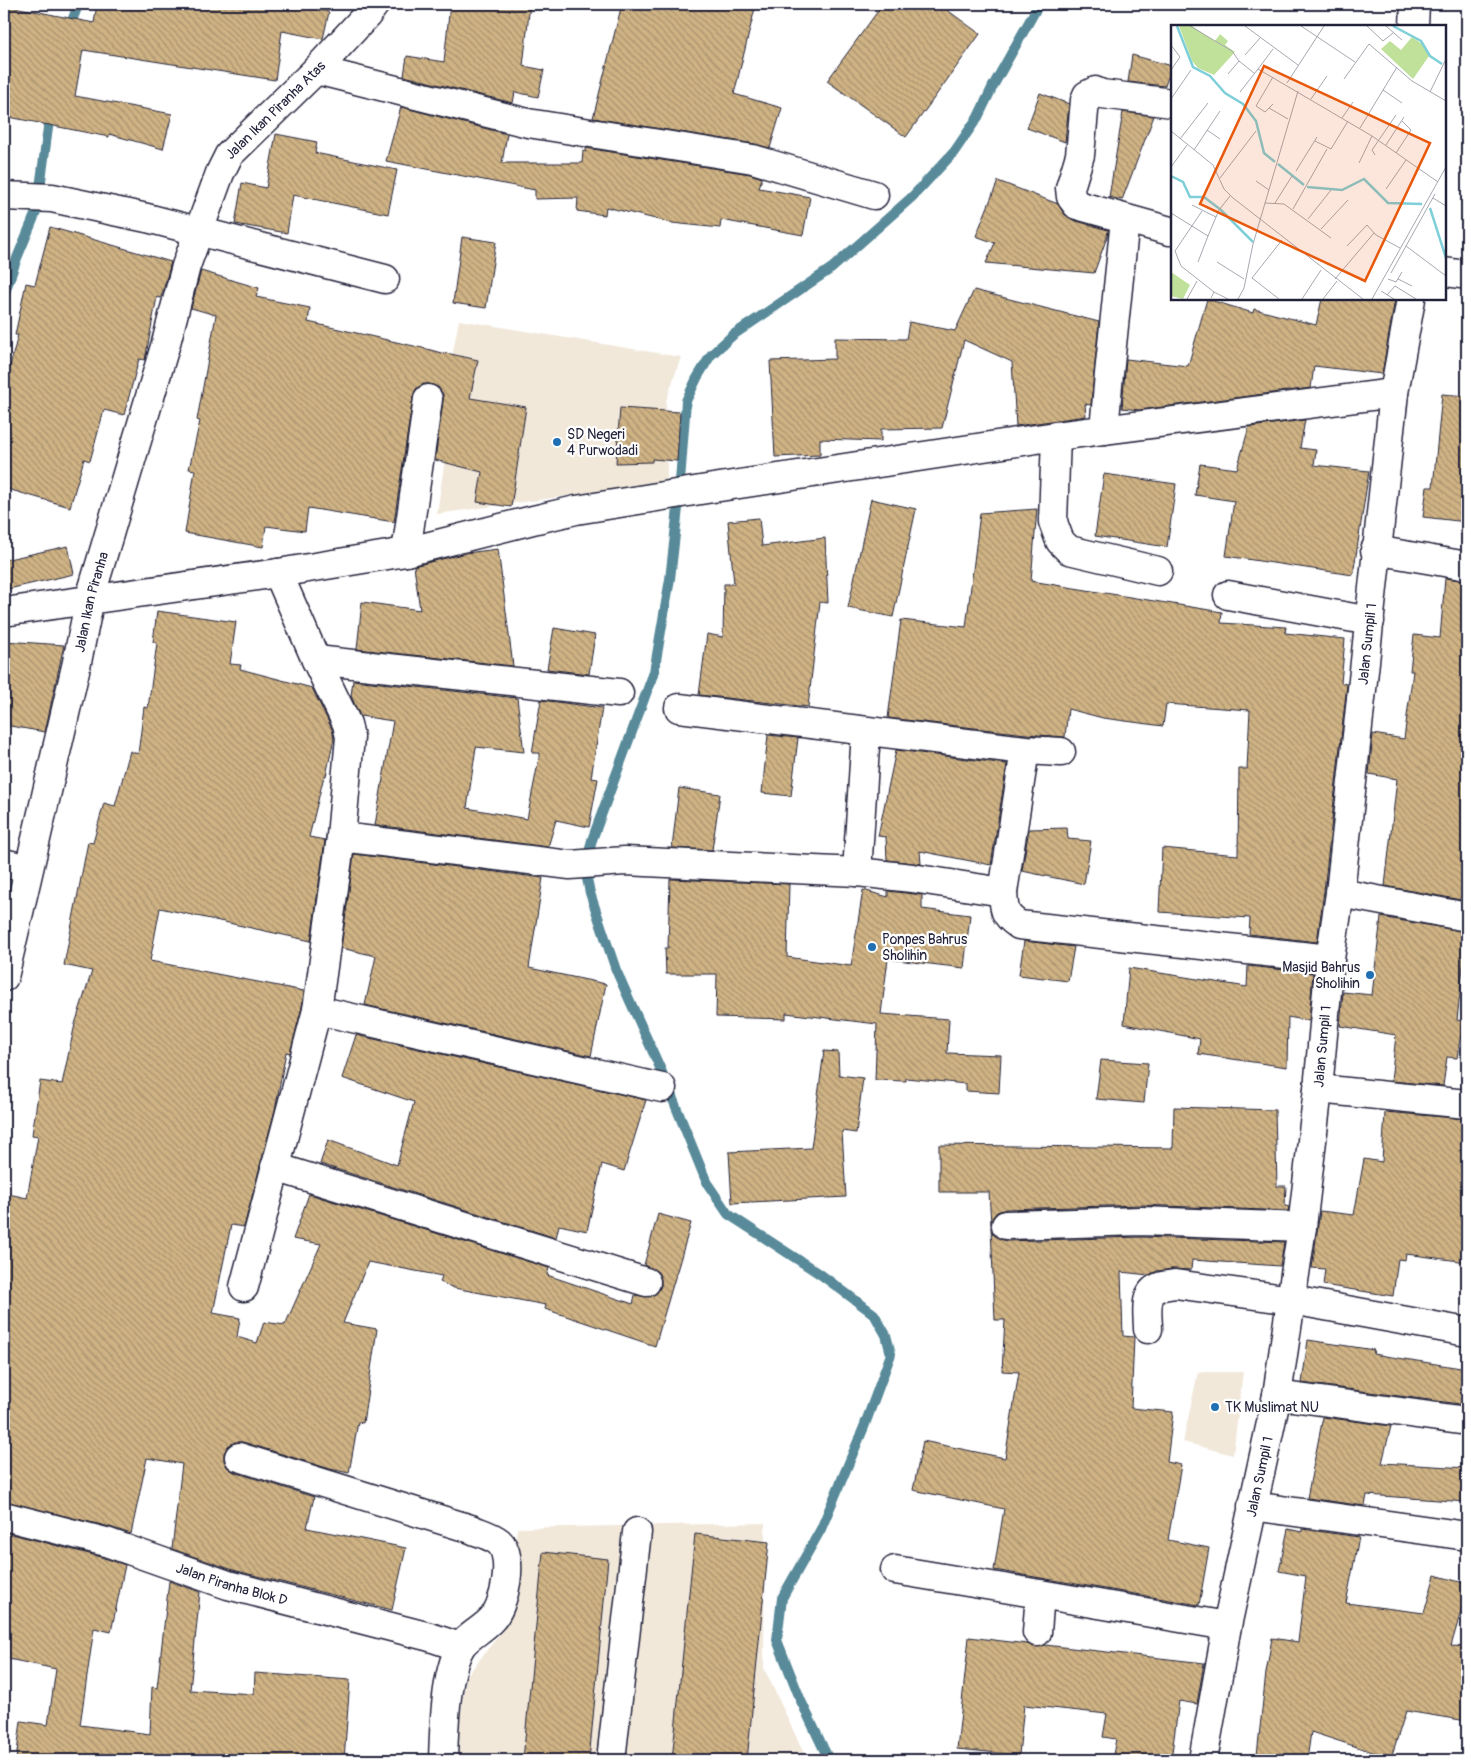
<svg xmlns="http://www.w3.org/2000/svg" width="1471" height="1764" viewBox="0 0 1471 1764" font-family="Pangolin,sans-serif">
<defs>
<pattern id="building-back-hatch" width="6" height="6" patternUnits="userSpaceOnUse" patternTransform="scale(1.25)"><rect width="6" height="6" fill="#cfb384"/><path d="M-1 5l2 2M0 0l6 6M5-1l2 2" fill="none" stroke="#a8916d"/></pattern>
</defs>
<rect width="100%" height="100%" fill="#fff"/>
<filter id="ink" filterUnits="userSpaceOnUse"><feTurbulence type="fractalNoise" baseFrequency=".02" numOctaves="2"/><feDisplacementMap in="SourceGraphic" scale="10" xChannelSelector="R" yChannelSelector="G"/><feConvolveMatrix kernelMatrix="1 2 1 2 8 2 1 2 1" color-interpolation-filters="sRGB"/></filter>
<g filter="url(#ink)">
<!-- built -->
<g fill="#f1e8da">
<path d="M459 320 681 357 666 401 667 482 437 514 456 380 448 378Z"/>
<path d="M1198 1372H1243L1233 1455 1183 1442Z"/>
<path d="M765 1523 764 1668 807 1760H454L466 1677 502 1631 517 1528Z"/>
</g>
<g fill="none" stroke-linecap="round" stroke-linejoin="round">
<!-- stream -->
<g stroke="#598a99" stroke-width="10">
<path d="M68 31 77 8 76 4"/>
<path d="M4 295 17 258 37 210 50 113"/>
<path d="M829 1760 801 1701 777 1640 782 1598 821 1529 864 1427 891 1354 886 1335 874 1314 820 1274 728 1214 707 1183 661 1070 616 970 590 893 585 869 592 840 654 672 670 579 678 508 686 401 697 378 711 355 733 335 832 268 912 197 954 152 978 117 993 86 1039 4"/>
</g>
</g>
<!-- building -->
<g fill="url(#building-back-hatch)" stroke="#22223b">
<path d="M97 4H287L329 12 323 39 282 31 275 80 83 50 75 96 172 114 163 149 109 134V137L4 116V5L94 23Z"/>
<path d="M450 4H530L523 66 544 70 538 97 515 92 513 103 404 76 407 56 444 62Z"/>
<path d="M622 4H756L734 94 782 108 770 148 755 144 593 118Z"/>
<path d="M883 4H939L980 34 906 137 827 81Z"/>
<path d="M1132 55 1172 66 1165 86 1128 82Z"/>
<path d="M1040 93 1069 104 1065 142 1027 128Z"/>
<path d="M401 107 507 134 502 163H582L583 151 586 152V148L750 174 762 178 759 188 810 197 803 235 721 220 720 228 672 223 606 207 605 215 577 211 578 198 535 199V190L386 161Z"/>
<path d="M1123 112 1154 116 1122 200 1109 197Z"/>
<path d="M276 134 317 142 315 153 397 170 388 214 293 195 287 233 235 224 242 183 266 188Z"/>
<path d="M998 181 1058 204 1064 214 1073 220 1108 230 1107 237 1094 273 986 263 995 243 976 236Z"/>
<path d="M50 227 171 262 161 298 157 297 145 360 139 359 124 415 104 410 90 461 84 459 70 507 4 488V389L18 335H15L26 283 35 285Z"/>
<path d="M462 237 496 242 486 308 453 303Z"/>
<path d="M201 271 259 288 256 297 310 308 308 322 427 349 445 354 446 353 478 360 470 398 526 407 511 507 477 502 482 472 435 460 443 401V394L438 387 430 384H423L416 389 413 397 394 522 308 508 305 531 266 526 263 547 185 533 195 470 189 469 200 421 197 420 216 315 191 308Z"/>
<path d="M974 290 1099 322 1091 405 1085 404 1086 416 1016 426 1012 362 964 340 942 428 881 429V441L820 439V455L775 457 770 361 835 359V338L906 339 909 322 955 331Z"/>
<path d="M1207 299 1253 313 1254 309 1316 325 1322 299H1395L1382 374 1314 366 1311 388 1139 410 1122 408 1126 359 1188 366Z"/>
<path d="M1442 394 1467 396V522L1423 517 1427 487H1433Z"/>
<path d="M620 408 680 412 677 461 652 459V462L616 463Z"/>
<path d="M1305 420 1300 448 1316 450 1314 465 1369 471 1353 575 1226 556 1234 501 1195 495 1200 464 1237 469 1249 427Z"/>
<path d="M1104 474 1176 484 1167 547 1095 536Z"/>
<path d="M871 499 916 509 893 617 848 608Z"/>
<path d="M1037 509 1031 581 1222 612 1221 623 1286 627 1285 633 1345 639 1341 683 1347 684 1324 891 1317 942 1249 934 1250 918 1159 912 1162 848 1238 855 1239 769H1247L1250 710 1166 704 1163 726 1103 718 1068 709 1065 737 1026 734 888 718 901 620 966 627 980 513Z"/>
<path d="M759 518 762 546 825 538 828 603 820 602 808 707 699 695 707 634 723 637 724 584H734L728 521Z"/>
<path d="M68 546 74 574 4 590V560Z"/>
<path d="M498 549 513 666 357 649 362 602 420 610 414 566 466 553Z"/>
<path d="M1445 578 1467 581V901L1385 886 1397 779 1369 774 1373 734 1404 739 1413 671H1410L1414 635 1440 638Z"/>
<path d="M157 611 236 622 230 664 241 665 240 669 312 688 332 729 334 738 326 776H324L309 837 325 840 311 941 160 908 150 961 304 991 302 1007 290 1053 286 1052 275 1110 244 1227 231 1225 213 1313 240 1318 237 1337 257 1343 264 1322 285 1325 321 1244 293 1239 309 1194 549 1268 547 1275 633 1304 635 1295 650 1297 657 1293 661 1286V1279L658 1272 644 1265 658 1214 691 1223 655 1346 545 1309 546 1305 454 1288 440 1282 442 1276 368 1262 343 1323 377 1329 363 1423 358 1422 349 1473 330 1469 243 1442H235L228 1446 224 1453V1460L227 1467 234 1472 314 1497 307 1528 406 1548 392 1610 233 1570 172 1549 182 1464 147 1458 131 1534 110 1527 4 1501V1193L27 1198 38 1136 32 1135 40 1081 62 1084 75 1024 92 971 64 965 88 842 93 843 104 803 115 806 130 751 138 754 144 707 148 708 157 643 153 642Z"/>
<path d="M554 628 595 635 589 674 547 669Z"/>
<path d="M4 641 64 645 45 732 4 725Z"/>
<path d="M353 680 517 698 524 752 476 747 467 808 527 819 540 753H532L541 700 602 708 591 778 598 779 589 827 556 820 548 847 375 825 393 721 360 716 351 696Z"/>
<path d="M768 735 798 738 791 796 762 793Z"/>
<path d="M896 750 1007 764 991 865 920 851 921 864 887 860 886 837 878 836Z"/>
<path d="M679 788 720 794 712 850 672 848Z"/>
<path d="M1067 828 1068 839 1091 841 1084 884 1022 871 1029 829Z"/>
<path d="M354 854 543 878 529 968 606 984 591 1056 365 1005 376 956 341 948Z"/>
<path d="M670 879 789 884 787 957 851 966 863 890 888 897V891L922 895V909L970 915 964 968 888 959 881 1014 949 1019 947 1053 1001 1055 999 1093 966 1091V1084L906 1078V1081L875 1080 877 1024 786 1013V1019L716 1017 717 974H666L665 948H668Z"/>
<path d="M1381 917 1467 932 1457 1020 1463 1021 1457 1058 1447 1057 1443 1086 1391 1081 1396 1035 1340 1026 1343 992 1372 995Z"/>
<path d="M1024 941 1074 947 1068 981 1019 975Z"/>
<path d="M1248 966 1313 973 1309 1021 1288 1017 1287 1067 1198 1054 1200 1039 1124 1024 1129 968 1247 987Z"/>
<path d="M356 1035 646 1100 624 1171 602 1164 587 1231 559 1225 556 1238 320 1164 328 1140 397 1165 414 1102 342 1078Z"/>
<path d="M824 1051 838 1052 839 1075 863 1078 856 1133 842 1131 846 1197 732 1203 729 1152 811 1148Z"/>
<path d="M1101 1060 1148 1063 1144 1103 1096 1099Z"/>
<path d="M1174 1107 1275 1110 1277 1186H1286L1285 1206 1289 1207 1288 1211 1141 1205 1006 1209 997 1212 993 1217 991 1224 989 1192H939V1145L1173 1148Z"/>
<path d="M1385 1112 1467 1119V1262L1406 1254 1405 1260 1398 1259 1393 1296 1323 1285 1325 1269 1312 1268 1320 1211 1354 1215 1364 1159 1382 1162Z"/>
<path d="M991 1227 993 1234 998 1238 1006 1241 1141 1237 1284 1242 1280 1266 1192 1260 1191 1270 1173 1269 1157 1271 1149 1275 1121 1272 1123 1336 1134 1337 1131 1408 1173 1412 1167 1462 1181 1465 1168 1540 1209 1548 1199 1605 994 1570 1004 1509 913 1490 923 1441 1005 1458 1019 1372 1002 1371 1005 1320H995Z"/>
<path d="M1308 1340 1374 1350 1373 1354 1467 1369V1405L1302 1383Z"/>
<path d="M1323 1417 1391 1426 1382 1463 1467 1468V1502L1367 1495 1365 1506 1307 1498Z"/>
<path d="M1288 1529 1302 1532V1529L1359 1537 1346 1603 1424 1613 1435 1575 1467 1584V1591L1451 1646 1467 1647V1721L1406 1711 1391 1758 1311 1732 1307 1760 1257 1755 1266 1673 1272 1638 1298 1642 1306 1576 1279 1571Z"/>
<path d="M4 1532 101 1557 125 1565 111 1632 94 1628 80 1725 150 1734 152 1687 157 1688 169 1581 200 1592 190 1690 254 1694 255 1673 350 1680 344 1760H16L21 1721 48 1725 56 1669 4 1658Z"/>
<path d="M695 1534 769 1542 747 1760H672Z"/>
<path d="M543 1552 608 1559 589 1760H523Z"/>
<path d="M969 1637 1027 1644 1035 1647 1045 1645 1204 1663 1197 1704 1179 1701 1171 1760H1112L1116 1739 1103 1737 1107 1714 1024 1705 1019 1755 957 1749Z"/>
</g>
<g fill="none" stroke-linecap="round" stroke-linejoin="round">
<!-- minor casing -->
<g stroke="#22223b" stroke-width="31">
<g id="minor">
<path d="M1414 26 1415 4"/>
<path d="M316 70 528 123 753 159 874 195"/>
<path d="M4 196 52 198 147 218 385 279"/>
<path d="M1170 231 1077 205 1071 197 1070 188 1080 155 1085 100 1087 95 1095 91 1102 94 1172 103"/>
<path d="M1445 272 1467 275"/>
<path d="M1104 430 1109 374 1125 220"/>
<path d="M1056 436 1053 522 1060 541 1069 550 1158 571"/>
<path d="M1375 550 1467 566"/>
<path d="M406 552 428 399"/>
<path d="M1228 595 1370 621"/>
<path d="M4 612 278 573 406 552 533 520 576 510 713 488 1056 436 1394 393"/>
<path d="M316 660 619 693"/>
<path d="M679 708 1025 750 1061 752"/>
<path d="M1025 750 1003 892C1004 910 1004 915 1019 925L1330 959"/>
<path d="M341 837 570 865 625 861 857 872 912 878 1003 892"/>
<path d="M4 863 28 869"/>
<path d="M857 872 866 732"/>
<path d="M1340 893 1467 917"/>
<path id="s1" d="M4 977 77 662 90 598 166 343 186 266 220 173 229 155 316 70 367 15 375 4"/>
<path d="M317 1010 662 1088"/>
<path d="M1318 1089 1467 1104"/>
<path d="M275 1167 646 1282"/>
<path d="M1006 1225 1141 1221 1302 1227"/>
<path d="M244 1287 317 1010 341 837 350 737 347 724 316 660 278 573"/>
<path d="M1148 1329C1148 1315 1143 1293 1159 1287 1164 1285 1170 1285 1175 1284L1292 1300 1467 1332"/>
<path d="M1277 1395 1467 1421"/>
<path d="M239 1457 471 1529C480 1533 492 1536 499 1542 515 1556 505 1607 491 1620 483 1629 465 1638 460 1648 445 1675 444 1730 443 1760"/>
<path d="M1252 1506 1467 1536"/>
<path id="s2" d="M4 1516 106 1542 228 1585 430 1637 460 1647"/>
<path d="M895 1570 1040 1594 1227 1626"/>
<path d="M1037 1632 1040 1594"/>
<path d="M611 1760 637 1532"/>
<path id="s3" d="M1203 1760 1227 1626 1277 1395 1302 1227 1318 1089 1330 959 1340 893 1394 393 1411 299"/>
</g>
</g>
<!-- minor -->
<use href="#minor" stroke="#fff" stroke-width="28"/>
</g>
</g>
<!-- markers -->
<g fill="#1f6fb2" stroke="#fff" stroke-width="2">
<circle cx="557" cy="442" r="5"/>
<circle cx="872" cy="947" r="5"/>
<circle cx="1370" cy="975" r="5"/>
<circle cx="1215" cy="1407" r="5"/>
</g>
<g text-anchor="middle" stroke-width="4.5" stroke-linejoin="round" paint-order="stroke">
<!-- street labels -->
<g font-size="14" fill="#22223b" stroke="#fff">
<text dy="5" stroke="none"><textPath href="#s1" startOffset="918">Jalan Ikan Piranha Atas</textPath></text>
<text dy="5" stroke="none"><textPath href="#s1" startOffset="385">Jalan Ikan Piranha</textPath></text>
<text dy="5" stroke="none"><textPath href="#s3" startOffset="1129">Jalan Sumpil 1</textPath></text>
<text dy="5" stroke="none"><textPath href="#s3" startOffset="724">Jalan Sumpil 1</textPath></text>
<text dy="5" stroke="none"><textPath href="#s3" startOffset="289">Jalan Sumpil 1</textPath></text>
<text dy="5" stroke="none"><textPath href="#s2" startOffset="238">Jalan Piranha Blok D</textPath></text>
</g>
<!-- poi labels -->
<g font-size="14" fill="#22223b" stroke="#fff" text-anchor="start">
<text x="567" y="439">SD Negeri<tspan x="567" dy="16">4 Purwodadi</tspan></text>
<text x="882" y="944">Ponpes Bahrus<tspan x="882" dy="16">Sholihin</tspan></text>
<text x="1360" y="972" text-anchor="end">Masjid Bahrus<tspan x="1360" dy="16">Sholihin</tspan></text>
<text x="1225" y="1412">TK Muslimat NU</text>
</g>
</g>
<!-- overview -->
<g transform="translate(1171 25)">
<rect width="275" height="275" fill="#fff"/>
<path d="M0 247 19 260 12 274 0 271Z" fill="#bfe19a"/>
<path d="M8 1H21L44 16 49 9 57 16 54 20 64 27 43 50 27 43 21 36ZM241 12 251 19 258 31 242 54 210 24 219 16 230 25Z" fill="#bfe19a"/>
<path fill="none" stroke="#7ecfd8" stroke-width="2.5" d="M6 1 22 42 39 51 54 68 72 79 85 96 93 128 104 137M222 1 250 16 259 31 271 39M107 139 133 160M0 151 12 157 19 172H33L50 185 82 217M136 162 171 165 193 154 217 178 251 179M259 183 275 233"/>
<path fill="none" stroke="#a7a7b1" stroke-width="1" d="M19 1 61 26 68 36M74 1 127 40M130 1 184 37M196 1 212 16 222 8M215 1 231 15M0 20 9 32 0 45M74 30 89 13M87 44 102 24M57 49 68 36 83 48M173 54 198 19 241 56 275 76M116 58 153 1M212 65 231 78M69 67 87 44 201 111 267 157M259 67 275 34M0 74 20 45M140 74 156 51M102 79 94 87 85 81 102 52M98 83 117 94M171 93 182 77M189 103 226 42M36 105 49 114M0 106 42 140 53 164 62 173 192 274M9 114 37 78M144 116 160 124 177 96M215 120 233 92M23 125 49 86M225 128 240 105 231 96M204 130 201 125 225 90M188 138 201 111M0 142 16 120M125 146 146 112M49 153 85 106M85 156 98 165M215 164 235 135M262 173 275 181M94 178 113 179 160 213M104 178 121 151M21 180 45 192M122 184 156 124M0 188 37 211 48 185 59 171M137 194 160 165M150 204 177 175M176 221 196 200 205 210 229 223M235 221 275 251M4 226 10 241 43 267 40 273M4 226 31 186M27 237 37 211M46 237 73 254M220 248 264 169M164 254 203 208M217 254 225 257 231 247M227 254 241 261M210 266 223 274M43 267 57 274M216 270 224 261 245 274M16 274 26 256M67 274 73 263 82 219 127 66M108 274 81 253 111 215M131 274 150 245M152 274 166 256M201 274 275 142"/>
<path fill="#e8590c" fill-opacity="0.15" stroke="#e8590c" stroke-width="2.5" d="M93 41 259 118 194 256 29 179Z"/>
<rect width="275" height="275" fill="none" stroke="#22223b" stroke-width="2.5"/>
</g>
<!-- margin -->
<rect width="1471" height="1764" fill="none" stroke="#fff" stroke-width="20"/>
<rect x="10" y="10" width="1451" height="1744" fill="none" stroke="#22223b" stroke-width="2" filter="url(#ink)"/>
</svg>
